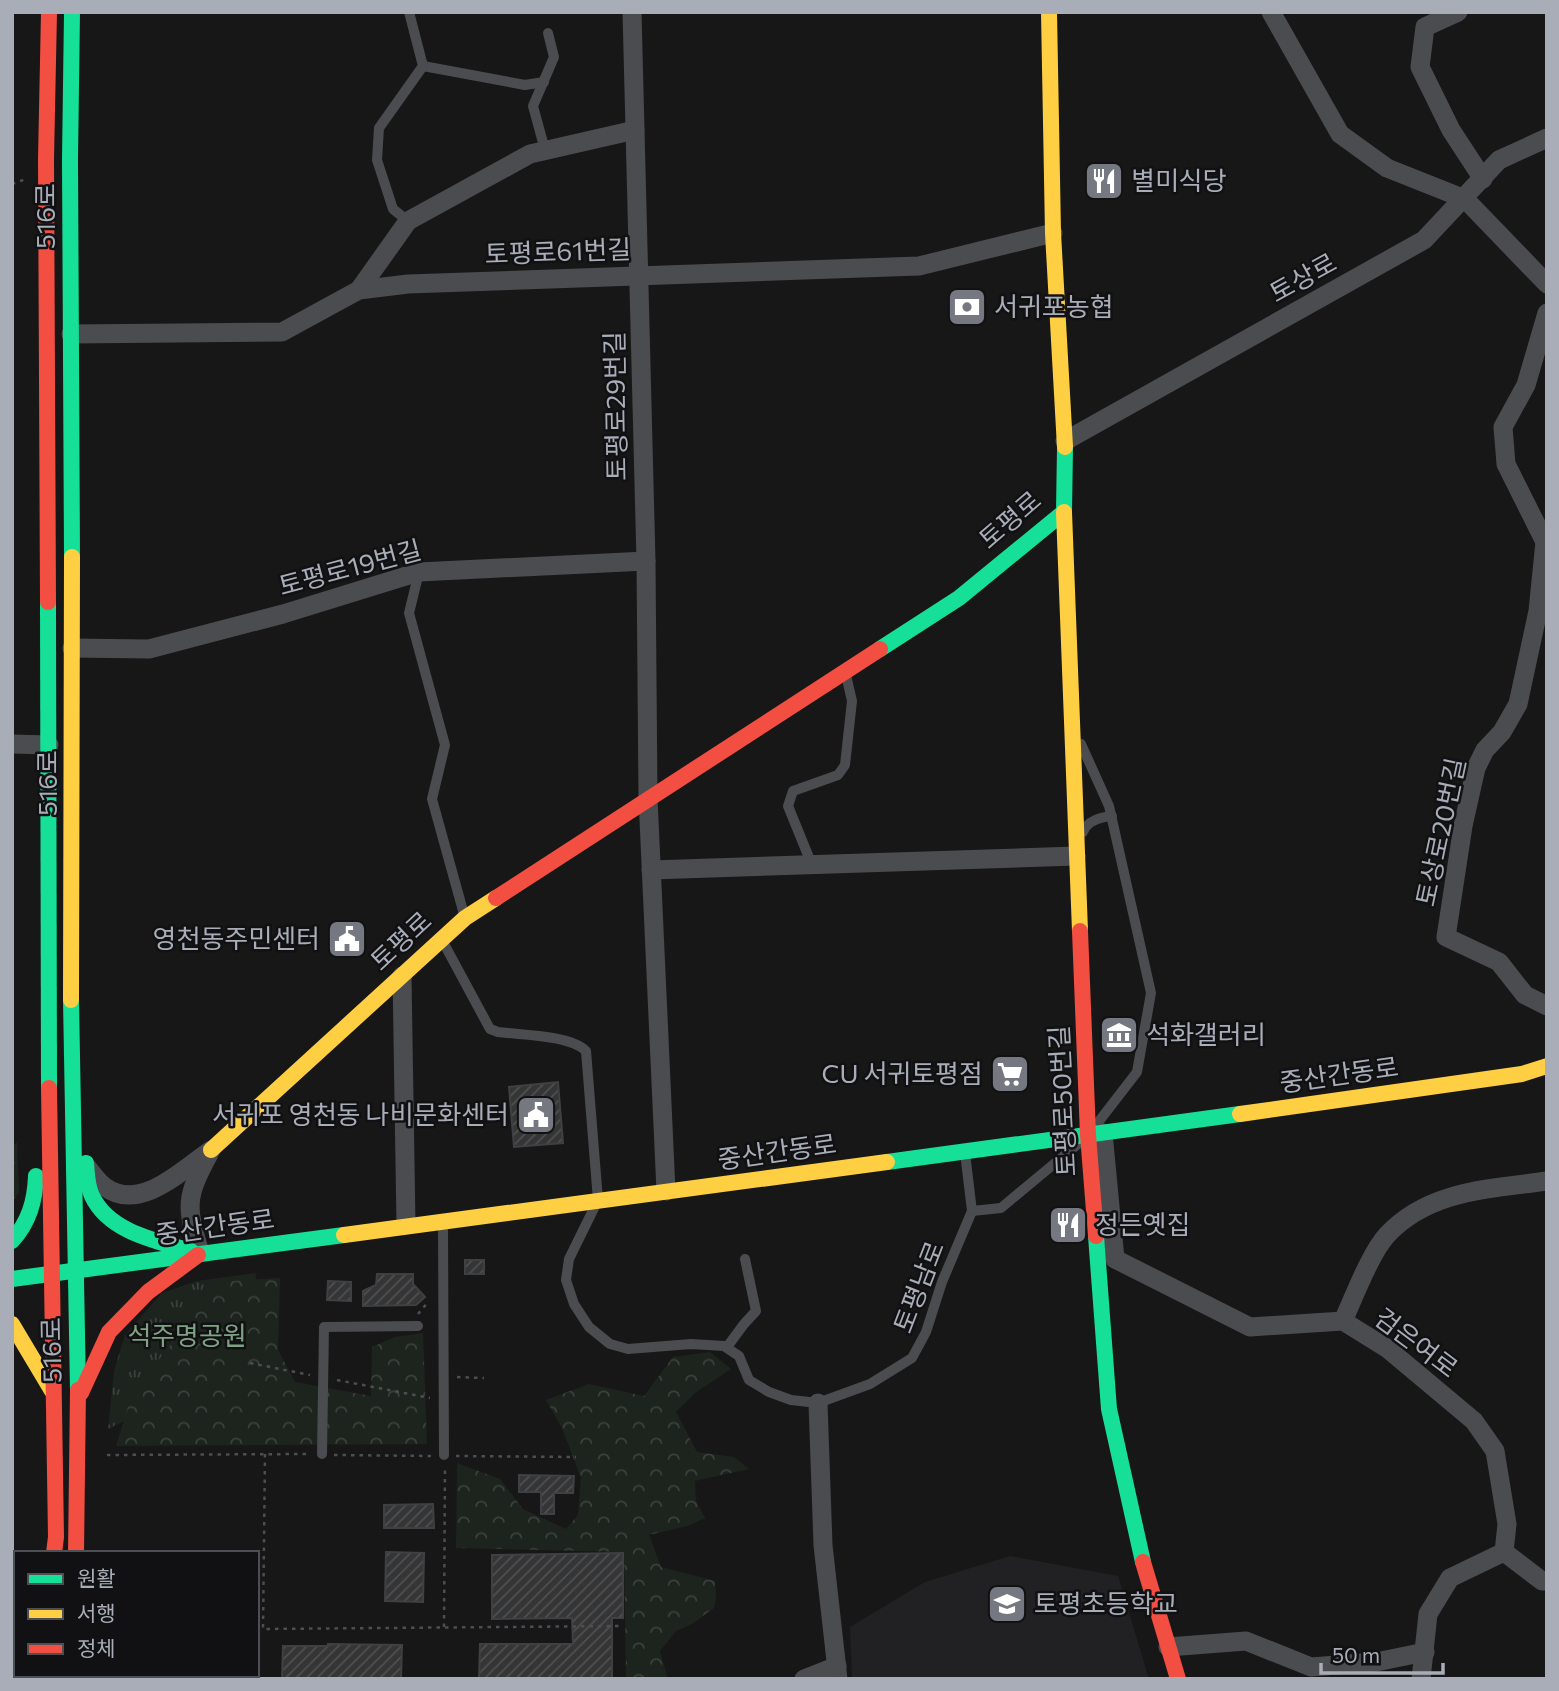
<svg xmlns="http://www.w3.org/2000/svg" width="1559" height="1691" viewBox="0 0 1559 1691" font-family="Commissioner,'Noto Sans KR',sans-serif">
<defs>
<pattern id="grass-tufts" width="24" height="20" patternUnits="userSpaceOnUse" patternTransform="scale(1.75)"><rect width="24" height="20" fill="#1d241e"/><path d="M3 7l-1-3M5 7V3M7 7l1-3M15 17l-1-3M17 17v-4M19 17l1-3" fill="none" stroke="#3b413d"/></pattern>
<pattern id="forest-crowns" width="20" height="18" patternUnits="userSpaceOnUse" patternTransform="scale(1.75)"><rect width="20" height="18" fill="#1d241e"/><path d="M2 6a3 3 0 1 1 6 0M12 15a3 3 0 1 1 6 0" fill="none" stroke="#3b413d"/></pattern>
<pattern id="building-hatch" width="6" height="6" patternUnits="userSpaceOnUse" patternTransform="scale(1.75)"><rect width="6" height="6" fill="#353536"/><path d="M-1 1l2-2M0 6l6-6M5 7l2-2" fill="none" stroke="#4f5051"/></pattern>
</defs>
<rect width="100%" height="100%" fill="#171717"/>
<!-- built -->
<path fill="#212123" d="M1010 1556 1118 1576 1149 1679H852L850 1627 925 1582Z"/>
<!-- grass -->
<g fill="url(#grass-tufts)">
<path d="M17 1142 19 1192 12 1203V1147Z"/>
<path d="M256 1273 251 1359 108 1429 114 1371 125 1335 162 1293 197 1281Z"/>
</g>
<!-- forest -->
<g fill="url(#forest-crowns)">
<path d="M280 1278 278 1350 295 1382 371 1396 372 1347 395 1337 423 1333 427 1444 116 1446 132 1394 200 1307 230 1281Z"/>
<path d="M710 1352 731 1369 695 1393 676 1412 697 1452 734 1457 749 1469 695 1481 696 1501 705 1518 687 1526 649 1535 661 1567 715 1581 716 1599 714 1608 692 1624 676 1631 660 1651 668 1679H626L624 1552 456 1548 457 1463 500 1479 523 1509 566 1529 578 1515 581 1478 562 1428 546 1400 589 1384 644 1396 673 1357Z"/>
</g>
<!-- building -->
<g fill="url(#building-hatch)" stroke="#3f4043" stroke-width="2">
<path d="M558 1082 563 1143 514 1147 509 1087Z"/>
<rect x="465" y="1260" width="19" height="14"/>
<path d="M377 1274H413V1284L425 1297 416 1305 363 1306V1291L376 1285Z"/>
<path d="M328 1281 351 1282V1301L327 1300Z"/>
<path d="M519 1475 574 1476 573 1493H554V1514H541V1492H519Z"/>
<path d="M433 1504 434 1528H384V1505Z"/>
<path d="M386 1552 424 1553 423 1602 385 1601Z"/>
<path d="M623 1553V1618H612V1679H479L480 1644H573L572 1618 492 1619V1555Z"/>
<path d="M328 1644 402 1645 401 1679H282L283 1646H328Z"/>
</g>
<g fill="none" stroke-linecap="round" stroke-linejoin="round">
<!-- path -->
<g stroke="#4d4e52" stroke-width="2.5" stroke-dasharray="3.5 5" stroke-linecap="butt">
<path d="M12 184 26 179"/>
<path d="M418 1314 429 1301"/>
<path d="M250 1363 310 1375"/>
<path d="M457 1377 484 1378"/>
<path d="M337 1380 430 1398"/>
<path d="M265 1454 263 1629 622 1626"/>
<path d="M107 1455 310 1454"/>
<path d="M334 1455 432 1456"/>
<path d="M456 1456 576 1457"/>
<path d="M444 1627 445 1466"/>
</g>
<!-- lane -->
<g stroke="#4b4c50" stroke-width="10">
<path d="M423 66 525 85 544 82"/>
<path d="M545 150 533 106 554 57 548 33"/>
<path d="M408 221 393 209 377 160 379 128 423 66 409 12"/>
<path d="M419 572 409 613 445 745 432 799 465 918"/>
<path d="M1081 744 1109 806 1151 993 1137 1072 1093 1129"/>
<path d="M1083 832C1087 821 1101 817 1112 816"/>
<path d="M812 865 788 806 793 791 838 775 845 765 852 701 846 675"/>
<path d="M442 940 490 1029 498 1032C520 1035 570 1035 586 1051L598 1200 569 1259 566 1280 574 1304 589 1327 610 1344 628 1349 691 1344 724 1346 739 1356 749 1380 769 1392 791 1400 818 1403 870 1384 912 1358 926 1332 942 1282 972 1211 965 1153"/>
<path d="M972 1211 1001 1208 1078 1144"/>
<path d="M443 1224 444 1455"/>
<path d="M727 1347 744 1324 756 1311 745 1259"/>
<path d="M322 1454 324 1327 418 1326"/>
</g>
<!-- street -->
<g stroke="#4b4c50" stroke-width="19">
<path d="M632 12 646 561 648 798 666 1191"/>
<path d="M1271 12 1340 134 1387 168 1465 199 1547 284"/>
<path d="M1458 12 1425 27 1420 67 1451 130 1483 179"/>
<path d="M359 290 408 221 530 154 635 130"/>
<path d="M1547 313 1526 385 1503 427 1506 464 1545 542 1538 611 1518 704 1502 732 1485 750 1476 768 1463 826 1446 937 1499 962 1525 995 1547 1006"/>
<path d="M71 334 282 332 359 290 408 284 919 266 1053 233"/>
<path d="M1065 441 1424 240 1499 160 1547 138"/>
<path d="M72 648 149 649 283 614 419 572 646 561"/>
<path d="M12 744 49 745"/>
<path d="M651 870 1076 856"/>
<path d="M402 976 406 1225"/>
<path d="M1103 1133 1115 1259 1250 1327 1343 1321 1388 1349 1474 1421 1495 1451 1507 1524 1504 1552 1450 1578 1428 1614 1421 1679"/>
<path d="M86 1166C92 1173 98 1182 105 1187 140 1213 183 1169 211 1150"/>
<path d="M200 1253C186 1206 185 1198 209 1154"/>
<path d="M1343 1321C1353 1299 1371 1252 1387 1235 1429 1190 1490 1189 1547 1181"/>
<path d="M818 1403 823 1545 838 1679"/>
<path d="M1504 1552 1542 1581H1547"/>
<path d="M1168 1647 1246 1641 1311 1667 1376 1662 1425 1652"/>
<path d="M804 1679 837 1666"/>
</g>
<!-- fast -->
<g stroke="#16e098" stroke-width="16">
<path d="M72 557 70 159 72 12"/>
<path d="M48 602 49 1088"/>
<path d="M880 649 959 598 1064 512 1065 447"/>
<path d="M71 1000 78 1390"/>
<path d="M887 1162 1240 1114"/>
<path d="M86 1163C87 1174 87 1186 92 1196 109 1232 156 1241 191 1251"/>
<path d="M1096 1236 1109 1409 1143 1562"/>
<path d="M12 1241C29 1222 35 1201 36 1176"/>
<path d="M12 1279 344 1235"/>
<path d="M34 1679 35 1675"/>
</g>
<!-- slow -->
<g stroke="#ffcf43" stroke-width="16">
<path d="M1049 12 1053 233 1065 447"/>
<path d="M1064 512 1080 931"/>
<path d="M71 1000 72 557"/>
<path d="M1240 1114 1522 1074 1547 1066"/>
<path d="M211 1150 465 918 496 898"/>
<path d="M344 1235 887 1162"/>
<path d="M12 1324 52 1391"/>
<path d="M57 1679 58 1675"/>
</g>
<!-- jam -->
<g stroke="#f24e42" stroke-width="16">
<path d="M48 602 46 159 49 12"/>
<path d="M496 898 880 649"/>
<path d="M1080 931 1088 1135 1096 1236"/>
<path d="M49 1088 56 1537 54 1553"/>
<path d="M81 1393 109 1332 148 1292 198 1255"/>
<path d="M76 1553 78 1390"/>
<path d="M1143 1562 1178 1679"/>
</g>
</g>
<!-- icons -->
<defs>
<g id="restaurant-square" transform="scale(2.0125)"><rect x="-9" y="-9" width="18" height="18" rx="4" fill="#757880" stroke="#111113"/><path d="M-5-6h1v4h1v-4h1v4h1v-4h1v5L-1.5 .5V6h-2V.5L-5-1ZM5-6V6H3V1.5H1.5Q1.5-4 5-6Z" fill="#fff"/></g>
<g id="bank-square" transform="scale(2.0125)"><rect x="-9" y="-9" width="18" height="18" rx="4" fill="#757880" stroke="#111113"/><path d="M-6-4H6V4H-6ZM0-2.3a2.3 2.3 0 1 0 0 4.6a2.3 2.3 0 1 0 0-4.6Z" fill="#fff"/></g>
<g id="civic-square" transform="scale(2.0125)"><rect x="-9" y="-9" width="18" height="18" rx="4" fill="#757880" stroke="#111113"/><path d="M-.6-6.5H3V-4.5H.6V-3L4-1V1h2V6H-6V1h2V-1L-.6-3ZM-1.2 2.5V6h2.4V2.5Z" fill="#fff"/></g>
<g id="museum-square" transform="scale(2.0125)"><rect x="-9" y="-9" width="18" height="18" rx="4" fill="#757880" stroke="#111113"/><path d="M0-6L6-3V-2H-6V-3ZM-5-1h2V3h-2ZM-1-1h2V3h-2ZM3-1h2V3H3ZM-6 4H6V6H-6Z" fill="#fff"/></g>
<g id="supermarket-square" transform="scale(2.0125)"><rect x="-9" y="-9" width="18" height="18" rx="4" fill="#757880" stroke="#111113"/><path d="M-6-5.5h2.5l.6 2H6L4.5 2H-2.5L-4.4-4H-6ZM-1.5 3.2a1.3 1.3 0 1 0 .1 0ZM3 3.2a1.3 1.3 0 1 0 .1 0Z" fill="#fff"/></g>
<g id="school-square" transform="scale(2.0125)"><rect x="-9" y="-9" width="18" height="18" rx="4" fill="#757880" stroke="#111113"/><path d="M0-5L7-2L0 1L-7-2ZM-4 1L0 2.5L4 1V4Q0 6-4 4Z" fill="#fff"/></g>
</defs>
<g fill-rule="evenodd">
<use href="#restaurant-square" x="1104" y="181"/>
<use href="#bank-square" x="967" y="307"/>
<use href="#civic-square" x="347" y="939"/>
<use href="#museum-square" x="1119" y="1035"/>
<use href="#supermarket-square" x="1010" y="1074"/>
<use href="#civic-square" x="536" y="1115"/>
<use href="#restaurant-square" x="1068" y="1225"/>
<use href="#school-square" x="1007" y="1604"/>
</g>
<g text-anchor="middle" stroke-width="5" stroke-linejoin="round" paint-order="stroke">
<!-- poi labels -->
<g font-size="26" fill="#a8adb8" stroke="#111113" text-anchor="start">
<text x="1131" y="190">별미식당</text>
<text x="994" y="316">서귀포농협</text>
<text x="320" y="948" text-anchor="end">영천동주민센터</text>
<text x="1146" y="1044">석화갤러리</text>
<text x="983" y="1083" text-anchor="end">CU 서귀토평점</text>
<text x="509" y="1124" text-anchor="end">서귀포 영천동 나비문화센터</text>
<text x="1095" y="1234">정든옛집</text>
<text x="1034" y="1613">토평초등학교</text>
</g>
<!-- street labels -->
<g font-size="26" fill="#a8adb8" stroke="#111113">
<text transform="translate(46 216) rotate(-90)" y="9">516로</text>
<text transform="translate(558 252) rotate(-2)" y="9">토평로61번길</text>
<text transform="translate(1303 278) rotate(-29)" y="9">토상로</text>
<text transform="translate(616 406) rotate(-91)" y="9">토평로29번길</text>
<text transform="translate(1010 520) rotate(-41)" y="9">토평로</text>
<text transform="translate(350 568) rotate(-15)" y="9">토평로19번길</text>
<text transform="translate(48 783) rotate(-90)" y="9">516로</text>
<text transform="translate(1441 832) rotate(-78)" y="9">토상로20번길</text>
<text transform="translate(401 941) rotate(-43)" y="9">토평로</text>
<text transform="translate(1339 1075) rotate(-8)" y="9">중산간동로</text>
<text transform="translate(1063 1101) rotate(-93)" y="9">토평로50번길</text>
<text transform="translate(777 1152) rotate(-8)" y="9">중산간동로</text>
<text transform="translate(215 1227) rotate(-8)" y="9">중산간동로</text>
<text transform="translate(919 1287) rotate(-69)" y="9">토평남로</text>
<text transform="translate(1416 1343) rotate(37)" y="9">검은여로</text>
<text transform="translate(52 1350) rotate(-91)" y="9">516로</text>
</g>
<!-- park labels -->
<g font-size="26" fill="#7fa381" stroke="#111113">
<text x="187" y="1345">석주명공원</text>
</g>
</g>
<!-- border -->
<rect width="1559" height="1691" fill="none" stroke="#a8adb8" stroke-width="28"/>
<!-- legend -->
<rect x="14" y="1551" width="245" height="126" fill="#111113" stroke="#4d4f55" stroke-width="2"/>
<rect x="28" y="1574" width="35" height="10" fill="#16e098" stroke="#4d4f55" stroke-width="2"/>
<text x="77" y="1586" font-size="21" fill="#a8adb8">원활</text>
<rect x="28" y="1609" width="35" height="10" fill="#ffcf43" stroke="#4d4f55" stroke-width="2"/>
<text x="77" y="1621" font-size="21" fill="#a8adb8">서행</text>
<rect x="28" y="1644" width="35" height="10" fill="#f24e42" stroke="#4d4f55" stroke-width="2"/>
<text x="77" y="1656" font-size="21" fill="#a8adb8">정체</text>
<!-- scale -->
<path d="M1321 1663v10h122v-10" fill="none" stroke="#a8adb8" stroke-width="3.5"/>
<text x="1332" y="1663" font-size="21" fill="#a8adb8" stroke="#111113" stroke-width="5" paint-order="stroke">50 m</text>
</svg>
